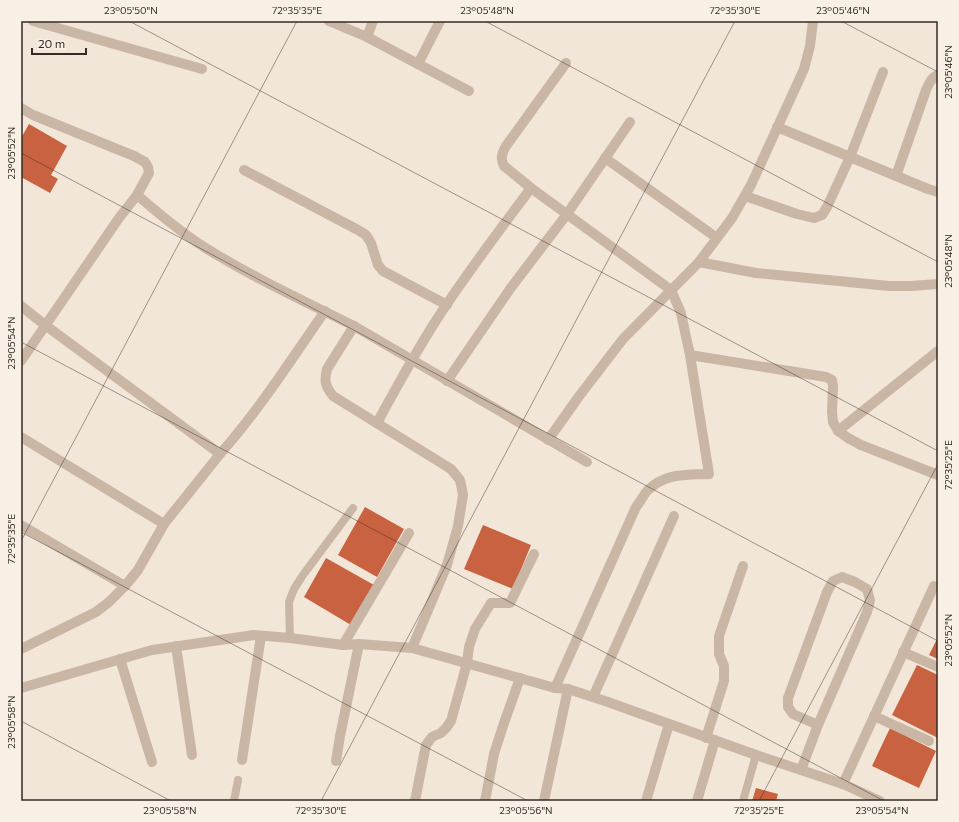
<svg xmlns="http://www.w3.org/2000/svg" width="959" height="822" viewBox="0 0 959 822" font-family="Commissioner,sans-serif">
<rect width="100%" height="100%" fill="#f2e6d9"/>
<!-- building -->
<g fill="#c96240">
<path d="M29 124 67 146 51 175 58 179 50 193 21 177V138Z"/>
<path d="M365 507 404 529 377 577 338 555Z"/>
<path d="M483 525 531 545 513 589 464 569Z"/>
<path d="M326 558 374 585 351 625 304 597Z"/>
<path d="M938 637V659L929 655Z"/>
<path d="M917 665 938 675V738L892 715Z"/>
<path d="M890 728 936 751 919 788 872 766Z"/>
<path d="M756 788 778 794 776 801H752Z"/>
</g>
<g fill="none" stroke-linecap="round" stroke-linejoin="round">
<!-- service -->
<g stroke="#cab6a5" stroke-width="8">
<path d="M290 638 289 602 294 589 303 575 353 508"/>
<path d="M234 801 238 780"/>
<path d="M743 801 756 755"/>
</g>
<!-- minor -->
<g stroke="#cab6a5" stroke-width="10">
<path d="M33 21 202 69"/>
<path d="M329 21 367 37 469 91"/>
<path d="M367 37 373 21"/>
<path d="M418 64 440 21"/>
<path d="M21 108 33 115 134 156 145 162 148 167 149 173 137 195 119 218 21 361"/>
<path d="M777 127 928 189 938 192"/>
<path d="M605 158 717 238"/>
<path d="M244 170 358 230 366 235 371 243 378 265 383 271 447 305"/>
<path d="M896 176 926 90C929 84 931 77 938 75"/>
<path d="M137 195C158 213 180 232 204 247 252 277 304 301 354 326L327 369C324 381 325 386 333 396L451 469 460 480 463 495 458 526 447 565 412 648"/>
<path d="M745 196 797 214 814 218 822 215 827 207 850 157 883 72"/>
<path d="M699 262 756 273 889 286H911L938 284"/>
<path d="M21 306 45 325 220 454 164 524 138 570 125 586 109 602 96 612 21 649"/>
<path d="M354 326 587 462"/>
<path d="M690 355 826 377 832 380 833 386 832 412 833 422 838 431 848 438 861 445 938 475"/>
<path d="M447 381 510 289 567 214 630 122"/>
<path d="M377 423C396 388 415 353 437 319 466 274 499 231 531 188"/>
<path d="M838 431 938 351"/>
<path d="M21 437 164 524"/>
<path d="M548 440 580 395 623 339 699 262 732 218 751 185 804 69 810 46 813 21"/>
<path d="M220 454C259 410 291 360 325 311"/>
<path d="M21 525 125 586"/>
<path d="M343 645 409 533"/>
<path d="M176 646 192 755"/>
<path d="M903 652 938 667"/>
<path d="M120 659 152 762"/>
<path d="M21 688 152 650 254 635 290 638 343 645 359 644 412 648 555 688 568 689 605 701 756 755 843 784 880 801"/>
<path d="M555 688 636 507C640 502 643 496 647 491 665 473 684 475 709 474L690 355 685 332 681 313 671 290 531 188 504 166C500 158 502 153 506 146L566 63"/>
<path d="M593 697 674 516"/>
<path d="M874 716 929 741"/>
<path d="M706 738 724 681V666L719 654V636L743 566"/>
<path d="M242 760 261 636"/>
<path d="M336 761 340 736 359 644"/>
<path d="M801 770 818 725 867 612 870 600 867 589 855 582 842 577 833 581 827 592 788 698V707L793 714 818 725"/>
<path d="M843 784 934 586"/>
<path d="M415 801 426 745 432 737 441 733 446 728 451 721 467 663 469 647 475 629 491 603H510L534 554"/>
<path d="M485 801 494 754 503 726 520 678"/>
<path d="M544 801 568 689"/>
<path d="M646 801 669 724"/>
<path d="M697 801 715 740"/>
</g>
</g>
<!-- ticks -->
<path fill="none" stroke="#352b26" stroke-width="1" stroke-opacity="0.45" d="M129 21 938 451M485 21 938 262M841 21 938 72M21 153 938 641M21 342 884 801M21 532 528 801M21 541 297 21M21 721 171 801M321 801 735 21M759 801 938 464"/>
<!-- border -->
<rect width="959" height="822" fill="none" stroke="#f9f0e5" stroke-width="44"/>
<!-- scale -->
<path d="M32 48v6h54v-6" fill="none" stroke="#352b26" stroke-width="2"/>
<text x="38" y="48" font-size="12" fill="#352b26" stroke="#f9f0e5" stroke-width="3" paint-order="stroke">20 m</text>
<rect x="22" y="22" width="915" height="778" fill="none" stroke="#352b26" stroke-width="1.5"/>
<g font-size="10" text-anchor="middle" fill="#352b26">
<text x="131" y="14">23°05'50"N</text>
<text x="297" y="14">72°35'35"E</text>
<text x="487" y="14">23°05'48"N</text>
<text x="735" y="14">72°35'30"E</text>
<text x="843" y="14">23°05'46"N</text>
<text transform="translate(948 72) rotate(-90)" y="4">23°05'46"N</text>
<text transform="translate(11 153) rotate(-90)" y="4">23°05'52"N</text>
<text transform="translate(948 261) rotate(-90)" y="4">23°05'48"N</text>
<text transform="translate(11 343) rotate(-90)" y="4">23°05'54"N</text>
<text transform="translate(948 465) rotate(-90)" y="4">72°35'25"E</text>
<text transform="translate(11 539) rotate(-90)" y="4">72°35'35"E</text>
<text transform="translate(948 640) rotate(-90)" y="4">23°05'52"N</text>
<text transform="translate(11 722) rotate(-90)" y="4">23°05'58"N</text>
<text x="170" y="814">23°05'58"N</text>
<text x="321" y="814">72°35'30"E</text>
<text x="526" y="814">23°05'56"N</text>
<text x="759" y="814">72°35'25"E</text>
<text x="882" y="814">23°05'54"N</text>
</g>
</svg>
